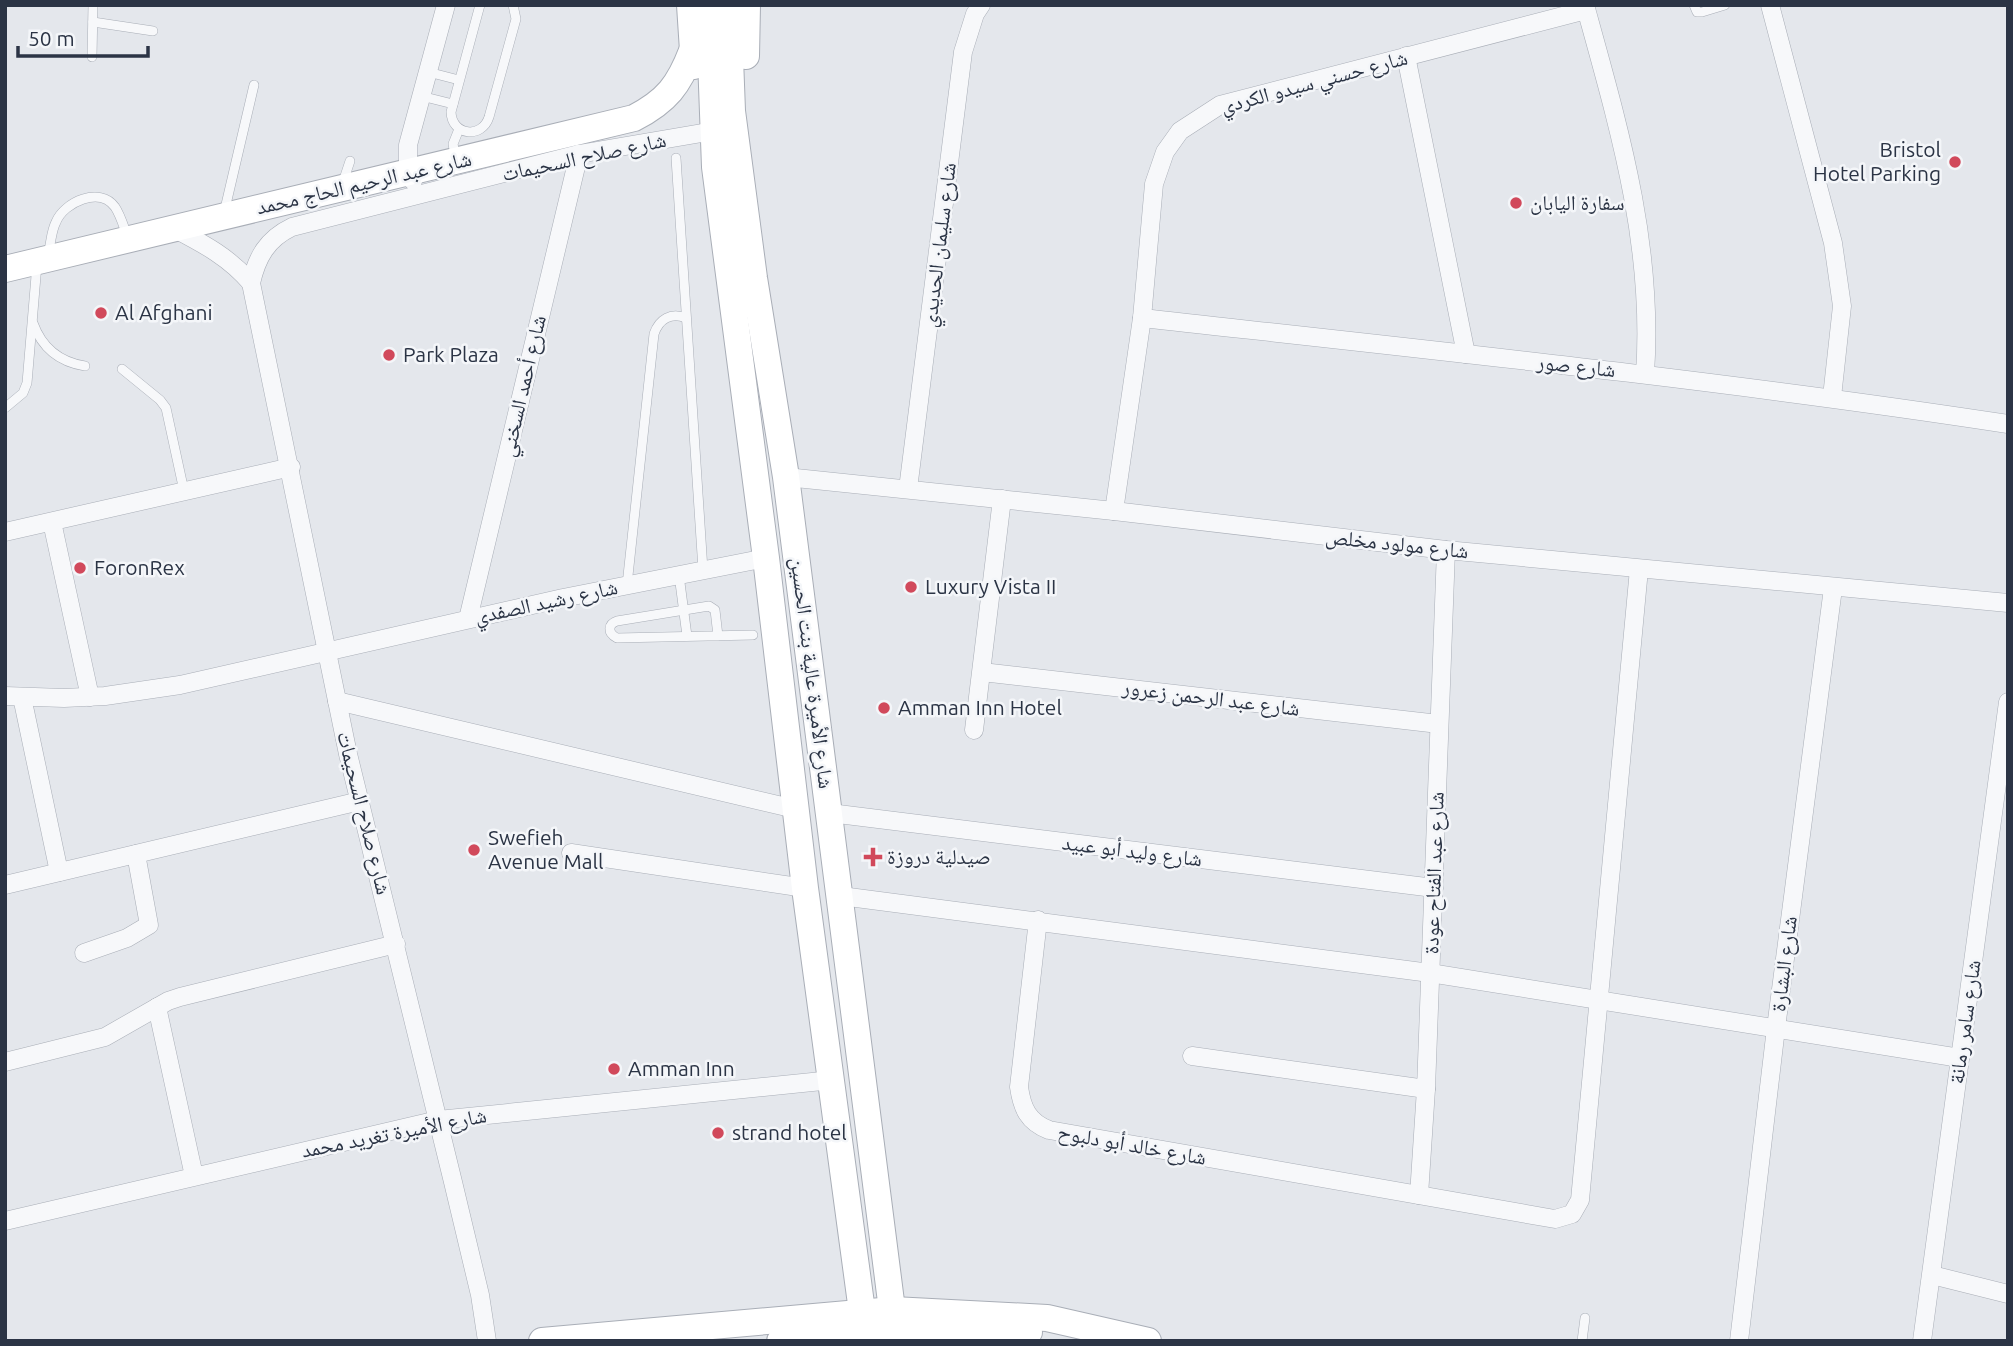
<svg xmlns="http://www.w3.org/2000/svg" width="2013" height="1346" viewBox="0 0 2013 1346" font-family="Ubuntu,'Noto Naskh Arabic',sans-serif">
<rect width="100%" height="100%" fill="#e4e7ec"/>
<g fill="none" stroke-linecap="round" stroke-linejoin="round">
<!-- lane casing -->
<g stroke="#a9aeb7" stroke-width="10">
<g id="lane">
<path d="M480 5 451 112C452 136 482 139 489 117L516 19 513 5"/>
<path d="M1694 5 1697 12H1702L1725 5"/>
<path d="M93 22 153 31"/>
<path d="M92 57 93 5"/>
<path d="M428 72 459 80"/>
<path d="M421 96 453 104"/>
<path d="M676 158 703 570"/>
<path d="M456 159 453 144 459 129"/>
<path d="M342 185 350 161"/>
<path d="M224 213 254 85"/>
<path d="M48 254C51 244 51 231 56 222 64 202 100 186 115 207 121 216 124 228 128 238"/>
<path d="M33 323C42 348 59 362 85 366"/>
<path d="M122 369 160 400 166 408 184 491"/>
<path d="M5 408 23 393 27 383 37 264"/>
<path d="M679 575 687 636"/>
<path d="M627 585 654 334C659 319 671 312 686 318"/>
<path d="M718 636 715 610 709 606 617 621C608 624 607 633 617 638L753 635"/>
<path d="M1582 1341 1585 1318"/>
</g>
</g>
<!-- street casing -->
<g stroke="#a9aeb7" stroke-width="19">
<g id="street">
<path d="M1585 5C1619 128 1654 245 1645 374"/>
<path d="M1770 5 1833 243 1842 306 1832 397"/>
<path d="M1406 56 1466 354"/>
<path d="M413 181 408 161V145L446 5"/>
<path d="M175 229C204 244 230 258 251 283"/>
<path d="M1142 318C1431 350 1720 380 2008 424"/>
<path d="M786 477 1114 511 1446 550 2008 603"/>
<path d="M908 489 963 52 975 14 981 5"/>
<path d="M1114 511 1142 318 1154 184 1165 152 1180 131 1220 105 1586 10"/>
<path d="M52 522 90 697"/>
<path d="M5 532 291 467"/>
<path d="M468 619 579 154"/>
<path d="M982 672 1439 724"/>
<path d="M5 696 64 698 105 696 180 685 563 598 766 558"/>
<path d="M22 697 59 872"/>
<path d="M337 701 795 809"/>
<path d="M974 730 1002 499"/>
<path d="M830 813 1434 888"/>
<path d="M571 853 805 888"/>
<path d="M5 885 360 801"/>
<path d="M841 896 1430 973 1960 1058"/>
<path d="M1038 920 1019 1087C1022 1108 1028 1122 1049 1130L1555 1219 1572 1214 1580 1200 1639 569"/>
<path d="M84 953 127 938 149 925 136 854"/>
<path d="M157 1007 194 1176"/>
<path d="M1192 1056 1426 1089"/>
<path d="M5 1062 105 1037 168 1001 180 997 396 944"/>
<path d="M1419 1195 1426 1089 1446 550"/>
<path d="M5 1221 438 1120 832 1080"/>
<path d="M1932 1275 2008 1294"/>
<path d="M487 1341 480 1295 453 1182 348 754 251 283C257 257 267 239 292 227L579 154 702 133"/>
<path d="M1739 1341 1776 1028 1833 588"/>
<path d="M1922 1341 2008 702"/>
</g>
</g>
<!-- secondary casing -->
<g stroke="#a9aeb7" stroke-width="28">
<g id="secondary">
<path d="M690 5 694 66"/>
<path d="M709 5 715 167 766 558 805 888 866 1341"/>
<path d="M728 5 732 111 754 278 786 477 896 1341"/>
<path d="M746 56 747 5"/>
<path d="M5 269 634 118C667 101 679 85 692 51"/>
<path d="M542 1341 893 1310 1047 1318 1148 1341"/>
<path d="M780 1341 896 1333 1029 1332"/>
</g>
</g>
<!-- lane -->
<use href="#lane" stroke="#f7f8fa" stroke-width="9"/>
<!-- street -->
<use href="#street" stroke="#f7f8fa" stroke-width="18"/>
<!-- secondary -->
<use href="#secondary" stroke="#fff" stroke-width="26"/>
</g>
<!-- markers -->
<g fill="#d1495b" stroke="#f4f6f9" stroke-width="2.5">
<circle cx="1955" cy="162" r="7"/>
<circle cx="1516" cy="203" r="7"/>
<circle cx="101" cy="313" r="7"/>
<circle cx="389" cy="355" r="7"/>
<circle cx="80" cy="568" r="7"/>
<circle cx="911" cy="587" r="7"/>
<circle cx="884" cy="708" r="7"/>
<circle cx="474" cy="850" r="7"/>
<path d="M869.5 846.5h7v7h7v7h-7v7h-7v-7h-7v-7h7z"/>
<circle cx="614" cy="1069" r="7"/>
<circle cx="718" cy="1133" r="7"/>
</g>
<g text-anchor="middle" stroke-width="5" stroke-linejoin="round" paint-order="stroke">
<!-- street labels -->
<g font-size="21" fill="#2b3445" stroke="#f4f6f9">
<text transform="translate(1314 82) rotate(-15)" y="7">شارع حسني سيدو الكردي</text>
<text transform="translate(584 157) rotate(-12)" y="7">شارع صلاح السحيمات</text>
<text transform="translate(364 183) rotate(-13)" y="7">شارع عبد الرحيم الحاج محمد</text>
<text transform="translate(939 245) rotate(-83)" y="7">شارع سليمان الحديدي</text>
<text transform="translate(1576 366) rotate(6)" y="7">شارع صور</text>
<text transform="translate(523 386) rotate(-77)" y="7">شارع أحمد السخني</text>
<text transform="translate(1397 544) rotate(6)" y="7">شارع مولود مخلص</text>
<text transform="translate(546 602) rotate(-12)" y="7">شارع رشيد الصفدي</text>
<text transform="translate(812 673) rotate(83)" y="7">شارع الأميرة عالية بنت الحسين</text>
<text transform="translate(1211 698) rotate(7)" y="7">شارع عبد الرحمن زعرور</text>
<text transform="translate(364 813) rotate(76)" y="7">شارع صلاح السحيمات</text>
<text transform="translate(1132 851) rotate(7)" y="7">شارع وليد أبو عبيد</text>
<text transform="translate(1434 873) rotate(-88)" y="7">شارع عبد الفتاح عودة</text>
<text transform="translate(1784 964) rotate(-83)" y="7">شارع البشارة</text>
<text transform="translate(1965 1022) rotate(-82)" y="7">شارع سامر رمانة</text>
<text transform="translate(394 1133) rotate(-11)" y="7">شارع الأميرة تغريد محمد</text>
<text transform="translate(1132 1145) rotate(10)" y="7">شارع خالد أبو دلبوح</text>
</g>
<!-- poi labels -->
<g font-size="21" fill="#2b3445" stroke="#f4f6f9" text-anchor="start">
<text x="1941" y="157" text-anchor="end">Bristol<tspan x="1941" dy="24">Hotel Parking</tspan></text>
<text x="1530" y="210">سفارة اليابان</text>
<text x="115" y="320">Al Afghani</text>
<text x="403" y="362">Park Plaza</text>
<text x="94" y="575">ForonRex</text>
<text x="925" y="594">Luxury Vista II</text>
<text x="898" y="715">Amman Inn Hotel</text>
<text x="488" y="845">Swefieh<tspan x="488" dy="24">Avenue Mall</tspan></text>
<text x="887" y="864">صيدلية دروزة</text>
<text x="628" y="1076">Amman Inn</text>
<text x="732" y="1140">strand hotel</text>
</g>
</g>
<!-- border -->
<rect width="2013" height="1346" fill="none" stroke="#2b3445" stroke-width="14"/>
<!-- scale -->
<path d="M18 46v10h130v-10" fill="none" stroke="#2b3445" stroke-width="3.5"/>
<text x="28" y="46" font-size="21" fill="#2b3445" stroke="#f4f6f9" stroke-width="5" paint-order="stroke">50 m</text>
</svg>
